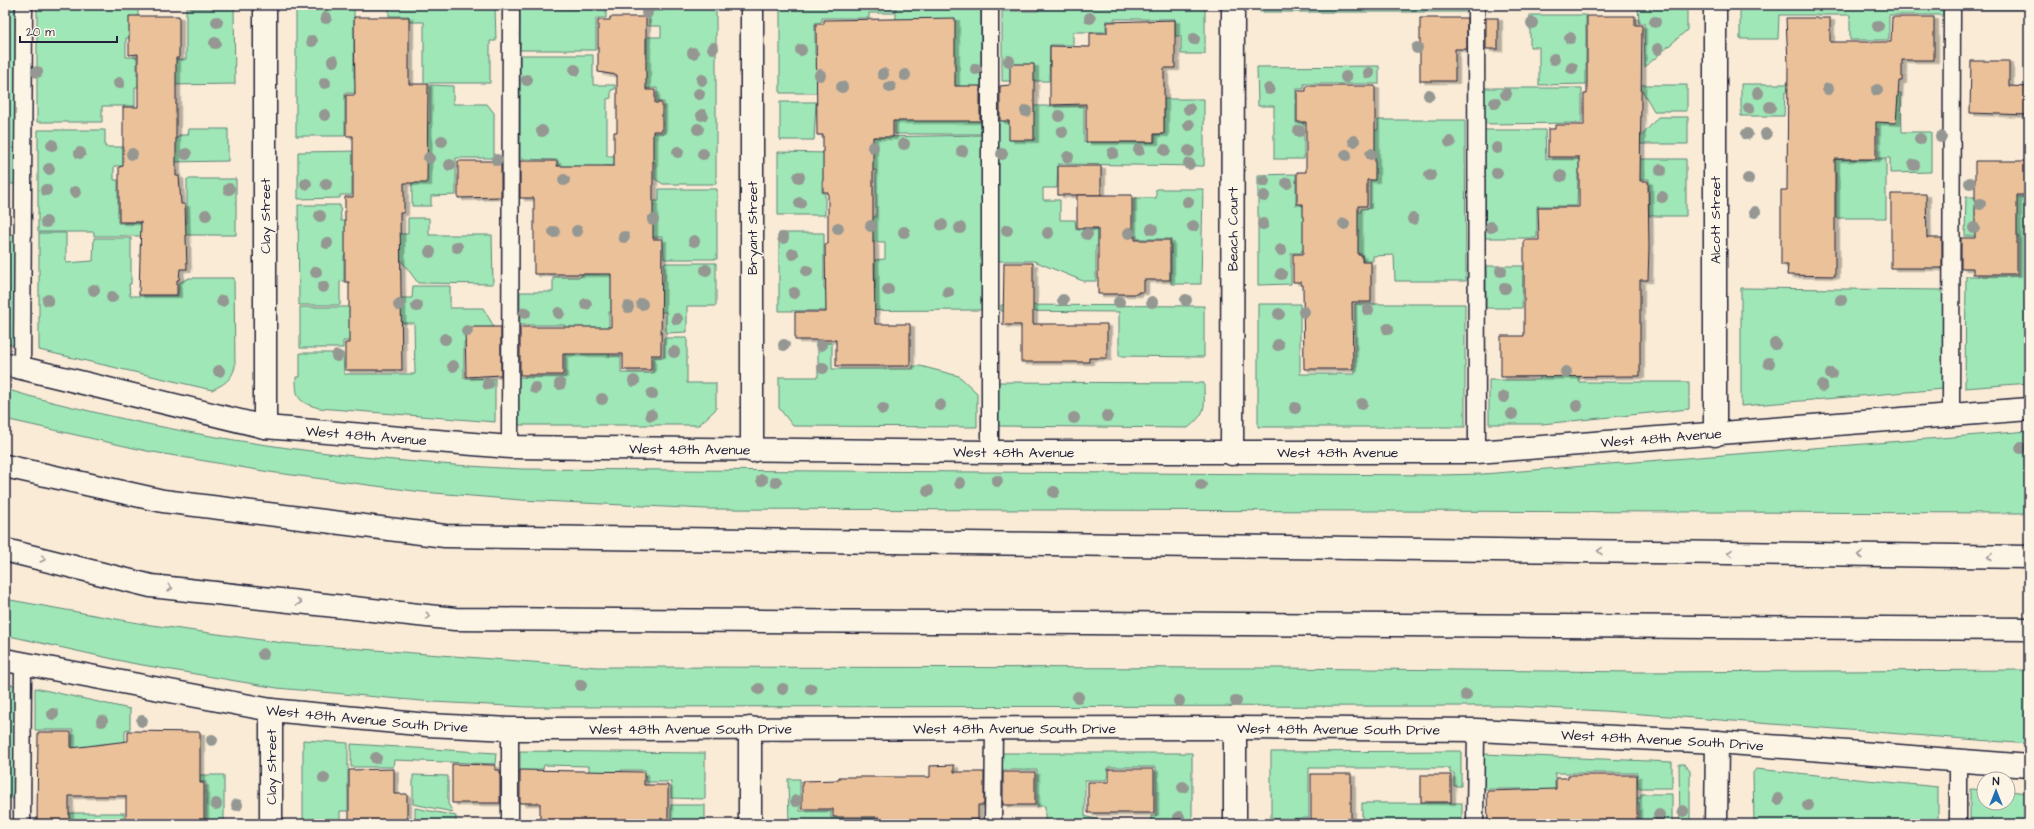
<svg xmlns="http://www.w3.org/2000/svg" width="2034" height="829" viewBox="0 0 2034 829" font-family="'Architects Daughter',sans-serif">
<defs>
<filter id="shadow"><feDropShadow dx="4.5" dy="2.5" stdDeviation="0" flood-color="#0004"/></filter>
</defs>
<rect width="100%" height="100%" fill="#f9ebd6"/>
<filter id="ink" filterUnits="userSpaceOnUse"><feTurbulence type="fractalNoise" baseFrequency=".025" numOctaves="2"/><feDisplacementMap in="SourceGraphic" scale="8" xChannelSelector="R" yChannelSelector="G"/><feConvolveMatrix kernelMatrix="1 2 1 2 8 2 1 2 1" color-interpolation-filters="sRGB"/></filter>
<g filter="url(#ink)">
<!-- green -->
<g fill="#9fe7b6" stroke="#608478">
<rect x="5" y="5" width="10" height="179"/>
<path d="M37 5H138V38H126V57H137V75H169V87H135V106H102V122H37Z"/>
<path d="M296 5H495L496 41H490V83H424V22H410L409 16H389V9H354V78L387 79V89H355V93H345V136H296Z"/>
<path d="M595 5H606V18H596V50H520V8L595 9Z"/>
<path d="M663 5H716V184H663L655 179V162H619L648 133H664V102H657V88L617 89 639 61H647V37H661V26H649V11H663Z"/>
<path d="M780 5H895V13H869V18H822V22L815 23V55H822L825 93H780Z"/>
<path d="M896 5H981V134H895Z"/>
<path d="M1039 5H1205V54H1181V36H1175V19H1114V21H1106V32H1073V45H1050L1049 81H1002V11H1038Z"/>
<rect x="1260" y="5" width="207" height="7"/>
<path d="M1638 5H1687V30L1645 67 1644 23H1639Z"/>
<path d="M1740 5H1943V15H1889V40H1850V15H1779L1778 39H1740Z"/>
<path d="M1968 5H2029V9H1967Z"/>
<path d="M186 8H234L235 84 170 85 174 60 186 59Z"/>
<path d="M1530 15H1586V84L1539 85V47H1530Z"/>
<path d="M520 55H593V85H615V89L611 90V98L607 99V156H618L615 166H605L558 200V160L520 159Z"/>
<path d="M1379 66V84H1304V89H1296V123H1304V159H1274V106H1258L1257 67Z"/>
<path d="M1741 84H1829L1887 92H1785L1784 116H1741Z"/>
<path d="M430 85 453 86V104H487L494 113V158H456V195L431 196V206H412V184L416 183V162L392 123H430Z"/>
<path d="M1639 85H1687V111H1654Z"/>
<path d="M1483 88H1582V123L1483 124Z"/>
<path d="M1845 93H1901L1902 132H1931V172L1890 173V158H1878V129H1843Z"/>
<path d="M1164 99H1204V166L1058 164 1057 188H1043V200H1060V220H1075L1076 229H1105L1108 246H1096V281H1083L1034 261H998V106H1084V142H1155V135L1164 134Z"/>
<path d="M780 102H816L814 140H780Z"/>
<path d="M1658 117H1688V144H1618L1640 138Z"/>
<path d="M1378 120H1465L1466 281H1395L1394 255 1373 256V261H1363L1362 254H1355V212H1361V209L1370 208V168L1306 131 1378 130Z"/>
<path d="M189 129H228V161L169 162 171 138H179V135H188Z"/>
<path d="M38 130H105V147H168V166H114V180H118V223H168V236H94V232H38Z"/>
<path d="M1483 130H1545L1546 159H1637V173L1578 174 1577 206H1537V238H1483Z"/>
<path d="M982 135V310L779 311V233H824V289H875V260L885 259V242L829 241V217H876V170H863L829 138Z"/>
<path d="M361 151 359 177H352V195H340V198L298 199V152Z"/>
<path d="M778 152 828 153 825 181H822V193H825V215H778Z"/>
<path d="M1639 159H1686V216H1649V179H1639Z"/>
<path d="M1886 159V218H1836V173H1788V160Z"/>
<path d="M1296 174V205H1304L1308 250H1302L1301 253H1291V284L1258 285V175Z"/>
<path d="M187 179H236V235H169V223H187Z"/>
<path d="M659 189H717V259H664L663 237H615L642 205H654V201H659Z"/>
<path d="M1156 189H1203L1201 284H1171V239H1137V236H1109V232H1134V198H1156Z"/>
<path d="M1966 197H2029V383L1965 388 1966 276H2019V237L1965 236Z"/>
<path d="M298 205H340L341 221H353V254L344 255V281L340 282V305H299Z"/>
<path d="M408 218H429V235H492L493 284 418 283 401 260H390V234H408Z"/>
<path d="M39 233H66V263L93 261 94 238H131V284H129L130 296H178L179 283 189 278H234L235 367C231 381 224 384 212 390L39 350Z"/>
<path d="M5 234H15V346L5 343Z"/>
<path d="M600 253 635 312H609V356H621V373H653V357H664V338H687V383H716V409L699 425H517V377H565V325H520V292H553V277H581L582 274H599Z"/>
<path d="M664 263H716V306H687V332L666 333V312H636L655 283 664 282Z"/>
<path d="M1486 266H1523L1522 308H1486Z"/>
<path d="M413 286H450V308H483L493 325 495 338 464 342V378L495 379V422L319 408C298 402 296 399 296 377H300V353H343L344 374H415L414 323H393L360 298H412Z"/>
<path d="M1741 288 1944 290 1943 389 1741 406Z"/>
<path d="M1258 304H1300V374H1355V304H1465V427H1258Z"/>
<path d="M1001 305 1204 306V357L1119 356V312L1001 311Z"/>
<path d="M300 307H359L352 341H343V348H300Z"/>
<path d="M818 343H832V369H913V366H920L959 376 977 393V427L793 426 779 408V377H818Z"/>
<path d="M1540 352H1579V382H1689V409L1542 424H1489V380H1540Z"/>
<path d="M998 382 1204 383C1204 408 1208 411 1188 428L998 426Z"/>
<path d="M5 389C37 399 69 406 102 414 239 446 380 462 521 469L1441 475 1483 474 2029 431V513L706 509 521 500 422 492 269 472 147 451 5 419Z"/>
<path d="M5 599 144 624 283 643 597 667 1280 668 1639 672 2029 670V744L1604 711 1507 706 527 707 433 702 277 688 131 663 5 635Z"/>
<path d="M5 683 17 686V798H5Z"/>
<path d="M35 688 130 709V729L125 730V758L72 757 73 730H35Z"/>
<path d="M303 740 348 743V811H340V824H303Z"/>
<path d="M351 744 496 753 495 764 394 760 393 767H351Z"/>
<path d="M520 751 705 753V799L671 798V782H646L645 770H621V781H589V766L544 765 543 769H538V775H520Z"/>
<path d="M1461 751V786H1454V773H1450V768H1309V818L1271 819V752Z"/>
<path d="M1000 753H1192V824H1151V816H1156V767H1108L1107 780H1085V816L1110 824H1045V806H1037V770H1000Z"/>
<path d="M1484 754 1672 762V788H1638L1637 773H1555V794L1531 814V789H1484Z"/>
<path d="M1679 764H1684L1690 771V824H1680Z"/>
<path d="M1756 769 1938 787V824H1754L1753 773Z"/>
<path d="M185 775H224V821H206V782H185Z"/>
<path d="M413 775 448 776V804L453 812 413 804Z"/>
<path d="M788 779H800V811H831V818H878V824H789Z"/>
<path d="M1970 789 1984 790V803H2008V791L2029 793V824H1970Z"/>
<path d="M1641 794H1672V824H1639V803H1632V798H1641Z"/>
<rect x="1362" y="803" width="100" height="21"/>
<rect x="671" y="805" width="34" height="19"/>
<path d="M415 808 456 816V824H415Z"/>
<rect x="69" y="813" width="55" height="11"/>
</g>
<!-- building -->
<g fill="#ebc19a" stroke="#22223b" filter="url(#shadow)">
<path d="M129 16H179V58H176V176H179L181 204H185L187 269H180L179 280H177V295H139L141 222H119V167L123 166V107H138V54L129 55Z"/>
<path d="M1587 16H1635V25H1642L1640 181H1648L1649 248 1648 280H1640V376L1501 377V336H1524V240H1539L1538 207H1579V157H1548V129H1555V125H1584V94H1587Z"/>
<path d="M354 17H409V84H428L427 183H404V213H400L402 370H345V343H349V282H345V197H353V136H346V95H355Z"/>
<path d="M610 17H646V90H655V103H662V131H653V239H662L661 355H651V370H623V354H563V375H520V327H611V274H534V198H520V161H557V166H614V132H617V75L598 72V20H610Z"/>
<path d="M1892 17H1934V60H1902V81H1899L1896 123 1876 122V159H1835V276L1787 275 1788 265H1781V190H1787L1788 63 1786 18H1830V42H1891Z"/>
<path d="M955 18V86H980V121H893V137H873V243H874L875 324H910V366H836V340H795V312H826L825 244H828V192H823V135H817L816 24H824V20Z"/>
<path d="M1420 18H1467V49H1455V81H1420Z"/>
<rect x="1486" y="18" width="12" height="31"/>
<path d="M1175 20V68H1164V134H1154V142H1086V104L1050 105V46L1090 47V33H1107V22Z"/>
<path d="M1971 61H2009V86L2029 87V115L1970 113Z"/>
<path d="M1010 64H1034V140H1009V121H1000V86L1010 85Z"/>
<path d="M1306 86H1375V180H1367V206H1358V255H1362V262H1371V302H1352L1353 369H1304L1303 285H1301V282H1293V254H1303V204H1297V172H1306V122H1297V91H1306Z"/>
<path d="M458 161H501V197L458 198Z"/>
<path d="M1975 161H2029V195H2017V274H1973V268H1961V238H1975Z"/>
<rect x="1058" y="166" width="43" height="29"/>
<path d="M1891 194H1926L1927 238H1942V268H1891Z"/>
<path d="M1077 195H1132V237H1135V240H1170V280H1144V292H1138V294H1098V228H1077Z"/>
<path d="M1004 263H1033V324H1107V358H1089V362H1021V325H1003Z"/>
<path d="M465 327H501V375L466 377Z"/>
<path d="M128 731 200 732V783H204V820H126V796H69V824H37L38 732H71V748L128 741Z"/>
<path d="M452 764 495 765V770H500V803H452Z"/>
<path d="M954 765V772H984V805H978V820H879V817H833V809H802V781L839 780V777H930V766Z"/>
<path d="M394 769V794H407V824H349V770Z"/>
<path d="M1109 769H1154V813H1088V782H1109Z"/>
<path d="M520 770 644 772V785H668V824H540V803H520Z"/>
<rect x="1003" y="772" width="32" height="33"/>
<rect x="1311" y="774" width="40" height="50"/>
<rect x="1421" y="775" width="30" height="27"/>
<path d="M1568 775H1637V824H1488L1487 791 1556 789V778H1568Z"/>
</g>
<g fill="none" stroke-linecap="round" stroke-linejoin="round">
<!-- lane casing -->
<g stroke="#22223b" stroke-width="19">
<g id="lane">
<path d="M990 5V452"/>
<path d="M1476 5 1477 452"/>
<path d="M22 370 24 5"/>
<path d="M1951 415 1952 5"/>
<path d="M510 447 511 5"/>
<path d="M510 729V824"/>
<path d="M22 824 23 665"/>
<path d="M993 824 994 728"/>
<path d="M1475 824 1476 730"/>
<path d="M1958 824V761"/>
</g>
</g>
<!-- street casing -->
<g stroke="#22223b" stroke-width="25">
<g id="street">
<path id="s1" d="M5 364 265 427 510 447 990 452H1477L2029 409"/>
<path d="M265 427V5"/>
<path d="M1715 435V5"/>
<path d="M752 451V5"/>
<path id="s2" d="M1232 454 1233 5"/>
<path id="s3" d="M5 660 271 710 428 725 510 729 1235 728 1476 730 1717 742 2029 766"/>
<path d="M271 710V824"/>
<path d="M750 728V824"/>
<path d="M1235 824V728"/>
<path d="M1716 824 1717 742"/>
</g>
</g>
<!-- highway casing -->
<g stroke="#22223b" stroke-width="25">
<g id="highway">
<path d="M5 466 163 501 445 536 2029 557"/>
<path d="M5 550 151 586 455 619 2029 629"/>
</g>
</g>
<!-- lane -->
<use href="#lane" stroke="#fcf5e5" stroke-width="16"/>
<!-- street -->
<use href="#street" stroke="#fcf5e5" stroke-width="22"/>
<!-- highway -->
<use href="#highway" stroke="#fcf5e5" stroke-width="22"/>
</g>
<!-- trees -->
<g fill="#949792">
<circle cx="647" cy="13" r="6"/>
<circle cx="326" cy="18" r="6"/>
<circle cx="1090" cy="18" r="6"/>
<circle cx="217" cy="22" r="6"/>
<circle cx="1655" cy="22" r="6"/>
<circle cx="1532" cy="23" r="6"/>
<circle cx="1878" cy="26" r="6"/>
<circle cx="1570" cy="38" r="6"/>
<circle cx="1194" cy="39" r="6"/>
<circle cx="312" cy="41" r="6"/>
<circle cx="215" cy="43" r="6"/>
<circle cx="713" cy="48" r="6"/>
<circle cx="1417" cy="48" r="6"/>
<circle cx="1658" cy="49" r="6"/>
<circle cx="801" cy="50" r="6"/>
<circle cx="693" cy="53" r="6"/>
<circle cx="1554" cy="59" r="6"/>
<circle cx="333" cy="61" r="6"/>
<circle cx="1009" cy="61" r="6"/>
<circle cx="1572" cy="68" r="6"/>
<circle cx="976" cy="69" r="6"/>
<circle cx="575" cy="70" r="6"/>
<circle cx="37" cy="72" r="6"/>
<circle cx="1369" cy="73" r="6"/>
<circle cx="883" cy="74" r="6"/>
<circle cx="820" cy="75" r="6"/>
<circle cx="905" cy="75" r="6"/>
<circle cx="1346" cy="77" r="6"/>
<circle cx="527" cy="80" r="6"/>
<circle cx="702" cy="80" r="6"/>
<circle cx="119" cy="83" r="6"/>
<circle cx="325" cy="83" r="6"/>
<circle cx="842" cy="87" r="6"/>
<circle cx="890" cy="87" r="6"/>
<circle cx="1269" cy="89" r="6"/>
<circle cx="1828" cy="89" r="6"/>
<circle cx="1877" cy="90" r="6"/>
<circle cx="1758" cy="93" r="6"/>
<circle cx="699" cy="94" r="6"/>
<circle cx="1506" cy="94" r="6"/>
<circle cx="1429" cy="95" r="6"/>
<circle cx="1495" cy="103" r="6"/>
<circle cx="1770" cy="107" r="6"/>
<circle cx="1749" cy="108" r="6"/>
<circle cx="1189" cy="109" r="6"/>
<circle cx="1026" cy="111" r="6"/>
<circle cx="325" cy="115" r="6"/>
<circle cx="702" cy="115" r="6"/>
<circle cx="1059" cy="116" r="6"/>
<circle cx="1189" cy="125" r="6"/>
<circle cx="698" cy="129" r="6"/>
<circle cx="542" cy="131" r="6"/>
<circle cx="1299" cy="131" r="6"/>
<circle cx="1062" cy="132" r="6"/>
<circle cx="1747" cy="134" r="6"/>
<circle cx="1766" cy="134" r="6"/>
<circle cx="1941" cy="137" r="6"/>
<circle cx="1920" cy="139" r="6"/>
<circle cx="442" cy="141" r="6"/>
<circle cx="1354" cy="141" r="6"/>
<circle cx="1450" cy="142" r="6"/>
<circle cx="904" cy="144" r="6"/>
<circle cx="52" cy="145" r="6"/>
<circle cx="873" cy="147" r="6"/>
<circle cx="1497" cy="148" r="6"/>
<circle cx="1139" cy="150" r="6"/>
<circle cx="1165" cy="150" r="6"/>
<circle cx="962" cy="151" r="6"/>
<circle cx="1189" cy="151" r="6"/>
<circle cx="678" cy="152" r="6"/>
<circle cx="80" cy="153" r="6"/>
<circle cx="1113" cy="153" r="6"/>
<circle cx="132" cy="154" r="6"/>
<circle cx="186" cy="154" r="6"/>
<circle cx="703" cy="154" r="6"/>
<circle cx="1002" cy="154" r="6"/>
<circle cx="1371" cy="154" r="6"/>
<circle cx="1346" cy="155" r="6"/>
<circle cx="1068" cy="157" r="6"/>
<circle cx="429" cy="158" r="6"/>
<circle cx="497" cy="160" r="6"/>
<circle cx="1189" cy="164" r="6"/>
<circle cx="450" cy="165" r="6"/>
<circle cx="1914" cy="165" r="6"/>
<circle cx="49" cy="169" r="6"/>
<circle cx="1661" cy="170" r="6"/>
<circle cx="1497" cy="173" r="6"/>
<circle cx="1430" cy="175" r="6"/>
<circle cx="1561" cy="176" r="6"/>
<circle cx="799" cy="177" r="6"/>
<circle cx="1748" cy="179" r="6"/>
<circle cx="564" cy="180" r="6"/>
<circle cx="1264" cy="181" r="6"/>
<circle cx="1287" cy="183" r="6"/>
<circle cx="1970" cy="183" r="6"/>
<circle cx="306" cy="184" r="6"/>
<circle cx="326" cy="184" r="6"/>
<circle cx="229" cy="189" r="6"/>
<circle cx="46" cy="190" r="6"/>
<circle cx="75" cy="192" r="6"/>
<circle cx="1264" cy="196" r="6"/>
<circle cx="1662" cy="197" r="6"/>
<circle cx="1188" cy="202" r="6"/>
<circle cx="800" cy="203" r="6"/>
<circle cx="1980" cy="204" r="6"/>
<circle cx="1755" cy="212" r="6"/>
<circle cx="206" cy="215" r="6"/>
<circle cx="320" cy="216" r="6"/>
<circle cx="1413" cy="219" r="6"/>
<circle cx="653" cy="220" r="6"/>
<circle cx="46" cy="222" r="6"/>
<circle cx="1263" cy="224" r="6"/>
<circle cx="1344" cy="224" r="6"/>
<circle cx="942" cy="225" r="6"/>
<circle cx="871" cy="226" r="6"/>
<circle cx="1193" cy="226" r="6"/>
<circle cx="1491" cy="227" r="6"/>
<circle cx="838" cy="228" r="6"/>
<circle cx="960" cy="228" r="6"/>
<circle cx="1974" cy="228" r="6"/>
<circle cx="1152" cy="229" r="6"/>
<circle cx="1007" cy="230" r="6"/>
<circle cx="577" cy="231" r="6"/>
<circle cx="554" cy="232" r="6"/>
<circle cx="904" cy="232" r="6"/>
<circle cx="1048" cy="233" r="6"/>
<circle cx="1129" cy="233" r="6"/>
<circle cx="1087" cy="234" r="6"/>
<circle cx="624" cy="237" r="6"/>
<circle cx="783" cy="238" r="6"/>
<circle cx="694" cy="241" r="6"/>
<circle cx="327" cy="243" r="6"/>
<circle cx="457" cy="247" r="6"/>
<circle cx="1281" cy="250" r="6"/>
<circle cx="430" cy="252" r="6"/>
<circle cx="793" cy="254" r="6"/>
<circle cx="706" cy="270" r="6"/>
<circle cx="807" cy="271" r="6"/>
<circle cx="1501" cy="271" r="6"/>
<circle cx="316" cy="272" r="6"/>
<circle cx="1281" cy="274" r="6"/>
<circle cx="323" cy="287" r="6"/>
<circle cx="1505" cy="288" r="6"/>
<circle cx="94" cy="290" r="6"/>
<circle cx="888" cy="290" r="6"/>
<circle cx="948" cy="292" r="6"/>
<circle cx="794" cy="293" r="6"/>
<circle cx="112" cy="297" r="6"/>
<circle cx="48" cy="300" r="6"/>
<circle cx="1063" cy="300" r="6"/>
<circle cx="1186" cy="300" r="6"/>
<circle cx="1841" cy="300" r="6"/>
<circle cx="222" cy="301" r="6"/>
<circle cx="1119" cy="302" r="6"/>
<circle cx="1152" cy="302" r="6"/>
<circle cx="586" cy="304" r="6"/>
<circle cx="642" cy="304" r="6"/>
<circle cx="399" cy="305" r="6"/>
<circle cx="417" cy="306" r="6"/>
<circle cx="628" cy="307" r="6"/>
<circle cx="1368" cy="310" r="6"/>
<circle cx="1304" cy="312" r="6"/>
<circle cx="525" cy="313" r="6"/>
<circle cx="559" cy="313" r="6"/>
<circle cx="1279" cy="314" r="6"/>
<circle cx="677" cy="319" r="6"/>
<circle cx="1388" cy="329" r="6"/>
<circle cx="467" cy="331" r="6"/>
<circle cx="445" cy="339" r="6"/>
<circle cx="1775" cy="344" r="6"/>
<circle cx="784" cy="345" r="6"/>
<circle cx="821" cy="345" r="6"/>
<circle cx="1278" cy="345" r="6"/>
<circle cx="674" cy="352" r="6"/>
<circle cx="337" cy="356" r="6"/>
<circle cx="1769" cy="363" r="6"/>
<circle cx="453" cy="366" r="6"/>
<circle cx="823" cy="368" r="6"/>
<circle cx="219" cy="371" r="6"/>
<circle cx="1566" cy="372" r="6"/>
<circle cx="1831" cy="374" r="6"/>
<circle cx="634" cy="381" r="6"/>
<circle cx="488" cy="384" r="6"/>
<circle cx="560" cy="384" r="6"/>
<circle cx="1822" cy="386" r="6"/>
<circle cx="535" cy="388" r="6"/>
<circle cx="652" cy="394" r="6"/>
<circle cx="1504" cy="397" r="6"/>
<circle cx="602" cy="399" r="6"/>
<circle cx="1362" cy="404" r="6"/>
<circle cx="940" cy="405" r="6"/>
<circle cx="1577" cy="406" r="6"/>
<circle cx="1295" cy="408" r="6"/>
<circle cx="883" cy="409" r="6"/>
<circle cx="1512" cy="414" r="6"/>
<circle cx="651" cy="415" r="6"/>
<circle cx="1107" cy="416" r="6"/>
<circle cx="1074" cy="418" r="6"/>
<circle cx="2021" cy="448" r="6"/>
<circle cx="762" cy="480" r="6"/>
<circle cx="997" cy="481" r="6"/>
<circle cx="776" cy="482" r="6"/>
<circle cx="960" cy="483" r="6"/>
<circle cx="1201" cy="485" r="6"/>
<circle cx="928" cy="491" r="6"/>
<circle cx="1054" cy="492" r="6"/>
<circle cx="263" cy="654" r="6"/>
<circle cx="581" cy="685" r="6"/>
<circle cx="759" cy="689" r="6"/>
<circle cx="783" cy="689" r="6"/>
<circle cx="811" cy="689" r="6"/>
<circle cx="1466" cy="695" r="6"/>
<circle cx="1078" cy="697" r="6"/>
<circle cx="1179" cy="701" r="6"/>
<circle cx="1236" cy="701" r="6"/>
<circle cx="53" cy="714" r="6"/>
<circle cx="102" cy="721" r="6"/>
<circle cx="142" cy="721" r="6"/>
<circle cx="212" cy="740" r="6"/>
<circle cx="376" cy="758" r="6"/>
<circle cx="324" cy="778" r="6"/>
<circle cx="1183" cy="787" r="6"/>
<circle cx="1778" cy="799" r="6"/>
<circle cx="796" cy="801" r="6"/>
<circle cx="216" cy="804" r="6"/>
<circle cx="237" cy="805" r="6"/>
<circle cx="1808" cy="805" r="6"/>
<circle cx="1683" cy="811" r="6"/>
<circle cx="1659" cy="815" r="6"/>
<circle cx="1179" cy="817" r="6"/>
</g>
<!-- one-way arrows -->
<defs><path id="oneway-chevron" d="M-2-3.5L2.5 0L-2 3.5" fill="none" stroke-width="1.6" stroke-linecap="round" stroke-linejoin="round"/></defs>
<g stroke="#9a9698">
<use href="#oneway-chevron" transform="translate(1600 551) rotate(-179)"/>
<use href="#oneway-chevron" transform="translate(1730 553) rotate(-179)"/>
<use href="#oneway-chevron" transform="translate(1860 555) rotate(-179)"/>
<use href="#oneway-chevron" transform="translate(1990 557) rotate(-179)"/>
<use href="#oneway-chevron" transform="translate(43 559) rotate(14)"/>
<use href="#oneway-chevron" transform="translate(170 588) rotate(6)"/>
<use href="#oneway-chevron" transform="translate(299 602) rotate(6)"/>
<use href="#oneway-chevron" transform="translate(428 616) rotate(6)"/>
</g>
</g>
<g text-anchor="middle" stroke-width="3" stroke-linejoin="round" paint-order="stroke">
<!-- street labels -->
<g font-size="14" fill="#22223b" stroke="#fcf5e5">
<text transform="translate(265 216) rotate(-90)" y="5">Clay Street</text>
<text transform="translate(1715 220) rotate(-90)" y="5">Alcott Street</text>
<text transform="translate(752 228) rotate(-90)" y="5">Bryant Street</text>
<text dy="5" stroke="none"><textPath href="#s2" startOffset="225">Beach Court</textPath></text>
<text dy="5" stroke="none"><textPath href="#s1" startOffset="369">West 48th Avenue</textPath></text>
<text dy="5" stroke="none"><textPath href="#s1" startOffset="1665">West 48th Avenue</textPath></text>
<text dy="5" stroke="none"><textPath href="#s1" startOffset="693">West 48th Avenue</textPath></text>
<text dy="5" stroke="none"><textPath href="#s1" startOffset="1017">West 48th Avenue</textPath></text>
<text dy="5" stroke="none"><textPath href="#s1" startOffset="1341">West 48th Avenue</textPath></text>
<text dy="5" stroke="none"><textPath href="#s3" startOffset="367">West 48th Avenue South Drive</textPath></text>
<text dy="5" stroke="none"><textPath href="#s3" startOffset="1015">West 48th Avenue South Drive</textPath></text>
<text dy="5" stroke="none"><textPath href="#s3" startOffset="691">West 48th Avenue South Drive</textPath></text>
<text dy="5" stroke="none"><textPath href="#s3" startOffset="1339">West 48th Avenue South Drive</textPath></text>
<text dy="5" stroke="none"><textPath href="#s3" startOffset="1663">West 48th Avenue South Drive</textPath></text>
<text transform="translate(271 767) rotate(-90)" y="5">Clay Street</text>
</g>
</g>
<!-- margin -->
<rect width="2034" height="829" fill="none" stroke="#fcf5e5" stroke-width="20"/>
<rect x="10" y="10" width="2014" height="809" fill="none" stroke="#22223b" stroke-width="1.5" filter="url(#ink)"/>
<!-- north arrow -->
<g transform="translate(1996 791)"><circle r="19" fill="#fcf5e5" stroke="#a5a1a1"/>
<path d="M0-3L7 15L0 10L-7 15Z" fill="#1f6fb2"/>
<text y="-6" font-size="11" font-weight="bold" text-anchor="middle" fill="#22223b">N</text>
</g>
<!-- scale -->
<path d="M20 36v6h97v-6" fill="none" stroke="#22223b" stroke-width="2"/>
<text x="26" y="36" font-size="12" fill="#22223b" stroke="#fcf5e5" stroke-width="3" paint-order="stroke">20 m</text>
</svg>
